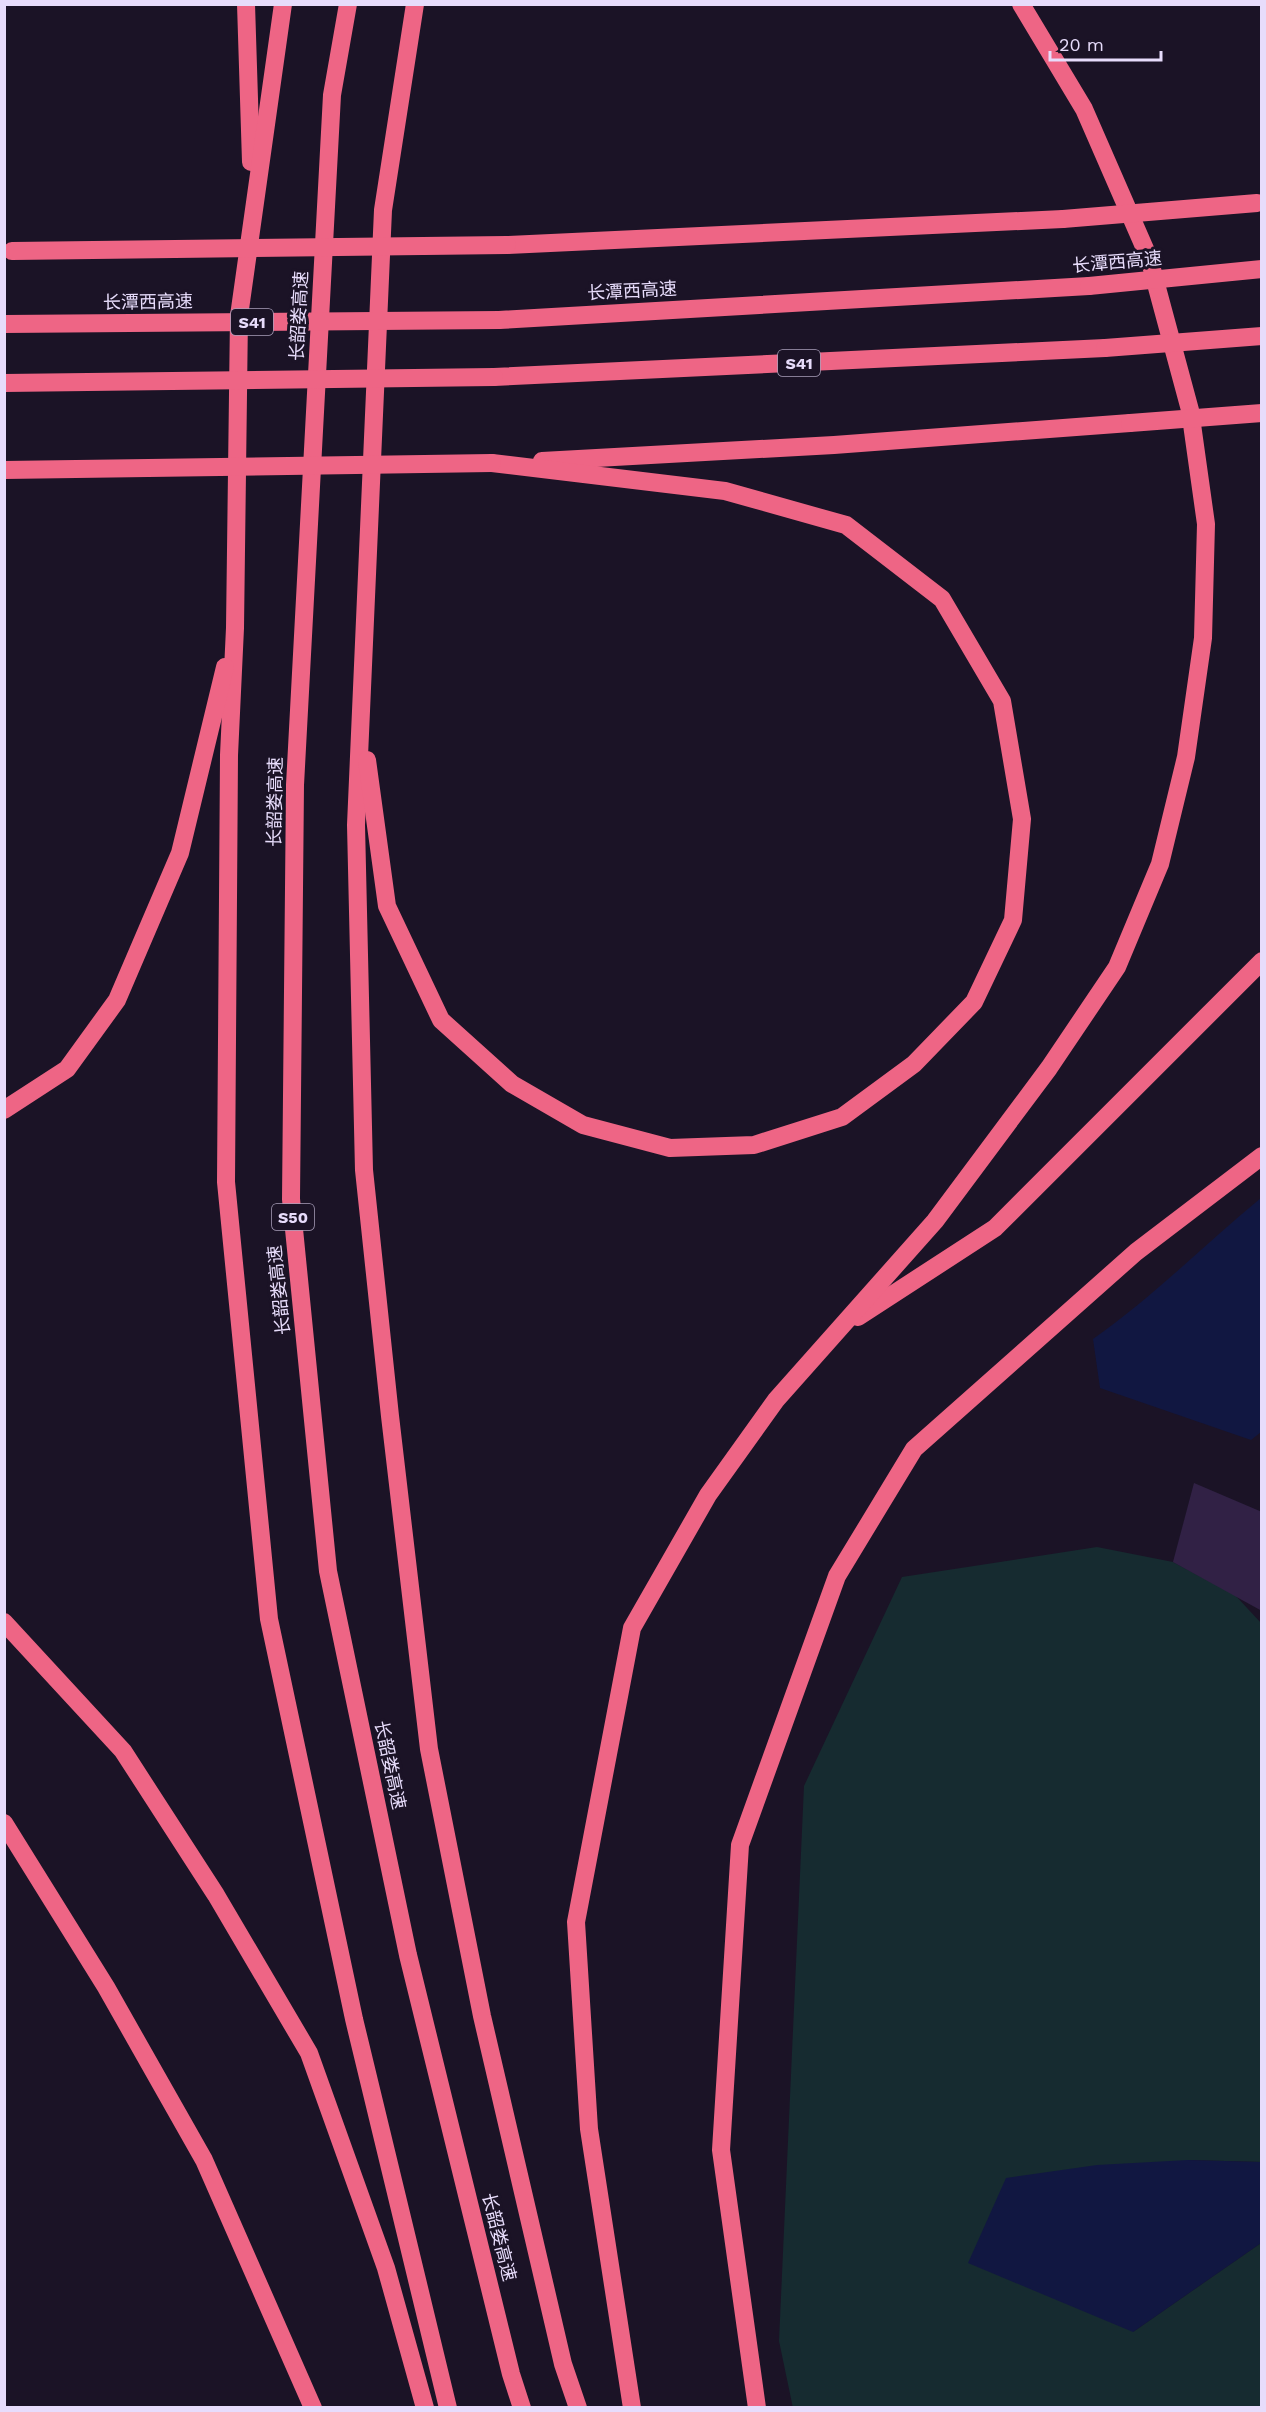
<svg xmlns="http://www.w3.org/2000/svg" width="1266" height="2412" viewBox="0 0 1266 2412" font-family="'Work Sans','Noto Sans SC',sans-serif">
<rect width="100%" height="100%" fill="#1b1326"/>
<!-- green -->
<path fill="#162b30" d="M1097 1547 1173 1562 1235 1595 1261 1623V2162L1188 2160 1133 2332 1261 2243V2407L793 2408 779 2341 804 1786 902 1577Z"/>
<!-- water -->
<g fill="#111741">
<path d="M1261 1198V1432L1251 1440 1100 1388 1093 1339C1153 1297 1205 1244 1261 1198Z"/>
<path d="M1188 2160 1261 2162V2243L1133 2332 968 2263 1006 2178 1097 2165Z"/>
</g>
<!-- building -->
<path fill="#312145" d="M1194 1483 1262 1512V1611L1173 1562Z"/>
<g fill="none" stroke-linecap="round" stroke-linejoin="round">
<!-- highway -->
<g stroke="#ee6585" stroke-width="18">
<path d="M246 4 251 162"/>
<path d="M283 4 239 316 235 628 229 755 226 1182 269 1619 354 2019 448 2408"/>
<path d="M348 4 332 95 295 785 291 1199 328 1571 408 1955 511 2374 522 2408"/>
<path d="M415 4 383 210 356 825 364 1170 390 1416 429 1749 482 2016 563 2364 578 2408"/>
<path d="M507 245 1063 219"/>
<path d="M499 320 1089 286"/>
<path d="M494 377 1105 348"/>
<path d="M542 461 834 445 1130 423"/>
<path d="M367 760 387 906 441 1020 512 1084 583 1125 670 1148 754 1145 842 1117 914 1064 974 1002 1013 920 1022 819 1002 701 942 599 846 525 725 491 492 463"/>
<path d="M4 1110 67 1069 117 1000 180 853 225 667"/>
<path d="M858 1317 995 1228 1262 961"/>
<path d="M4 1622 123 1751 216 1895 309 2053 386 2268 425 2408"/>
<path d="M4 1823 106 1987 204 2160 313 2408"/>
<path d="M632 2408 589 2129 576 1922 632 1628 708 1495 776 1400 935 1221 1049 1068 1117 967 1160 864 1186 757 1203 638 1206 524 1190 410 1149 258 1084 109 1021 4"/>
<path d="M757 2408 721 2150 740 1845 837 1576 914 1449 1136 1252 1262 1156"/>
</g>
<!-- highway-bridge -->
<g stroke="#ee6585" stroke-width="18">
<path d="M1063 219 1257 203"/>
<path d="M12 251 507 245"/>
<path d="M1089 286 1262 269"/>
<path d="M4 324 499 320"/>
<path d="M1105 348 1262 336"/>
<path d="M4 383 494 377"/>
<path d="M1130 423 1262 413"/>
<path d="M4 470 492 463"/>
</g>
</g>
<g text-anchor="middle" stroke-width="6" stroke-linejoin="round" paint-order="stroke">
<!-- shield labels -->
<g fill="#1b1326" stroke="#aaa0bb" stroke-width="1.5">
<rect x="231" y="309" width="42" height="26" rx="4.5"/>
<rect x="778" y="350" width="42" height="26" rx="4.5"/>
<rect x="272" y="1204" width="42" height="26" rx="4.5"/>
</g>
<g font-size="16" font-weight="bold" fill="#e7dcfb">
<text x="252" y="328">S41</text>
<text x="799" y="369">S41</text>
<text x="293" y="1223">S50</text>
</g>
<!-- street labels -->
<g font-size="18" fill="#e7dcfb" stroke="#1b1326">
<text transform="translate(1117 262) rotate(-5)" y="6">长潭西高速</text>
<text transform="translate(632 291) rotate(-3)" y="6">长潭西高速</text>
<text transform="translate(148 302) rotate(-1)" y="6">长潭西高速</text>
<text transform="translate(299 316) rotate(-87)" y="6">长韶娄高速</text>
<text transform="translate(275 802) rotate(-89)" y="6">长韶娄高速</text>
<text transform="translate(279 1290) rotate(-96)" y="6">长韶娄高速</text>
<text transform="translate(390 1765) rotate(78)" y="6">长韶娄高速</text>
<text transform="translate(499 2237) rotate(76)" y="6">长韶娄高速</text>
</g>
</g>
<!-- border -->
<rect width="1266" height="2412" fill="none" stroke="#e7dcfb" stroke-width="12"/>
<!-- scale -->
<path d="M1050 51v9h111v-9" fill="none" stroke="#e7dcfb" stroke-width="3"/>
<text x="1059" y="51" font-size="18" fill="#e7dcfb" stroke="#1b1326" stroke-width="4.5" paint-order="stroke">20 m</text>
</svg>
